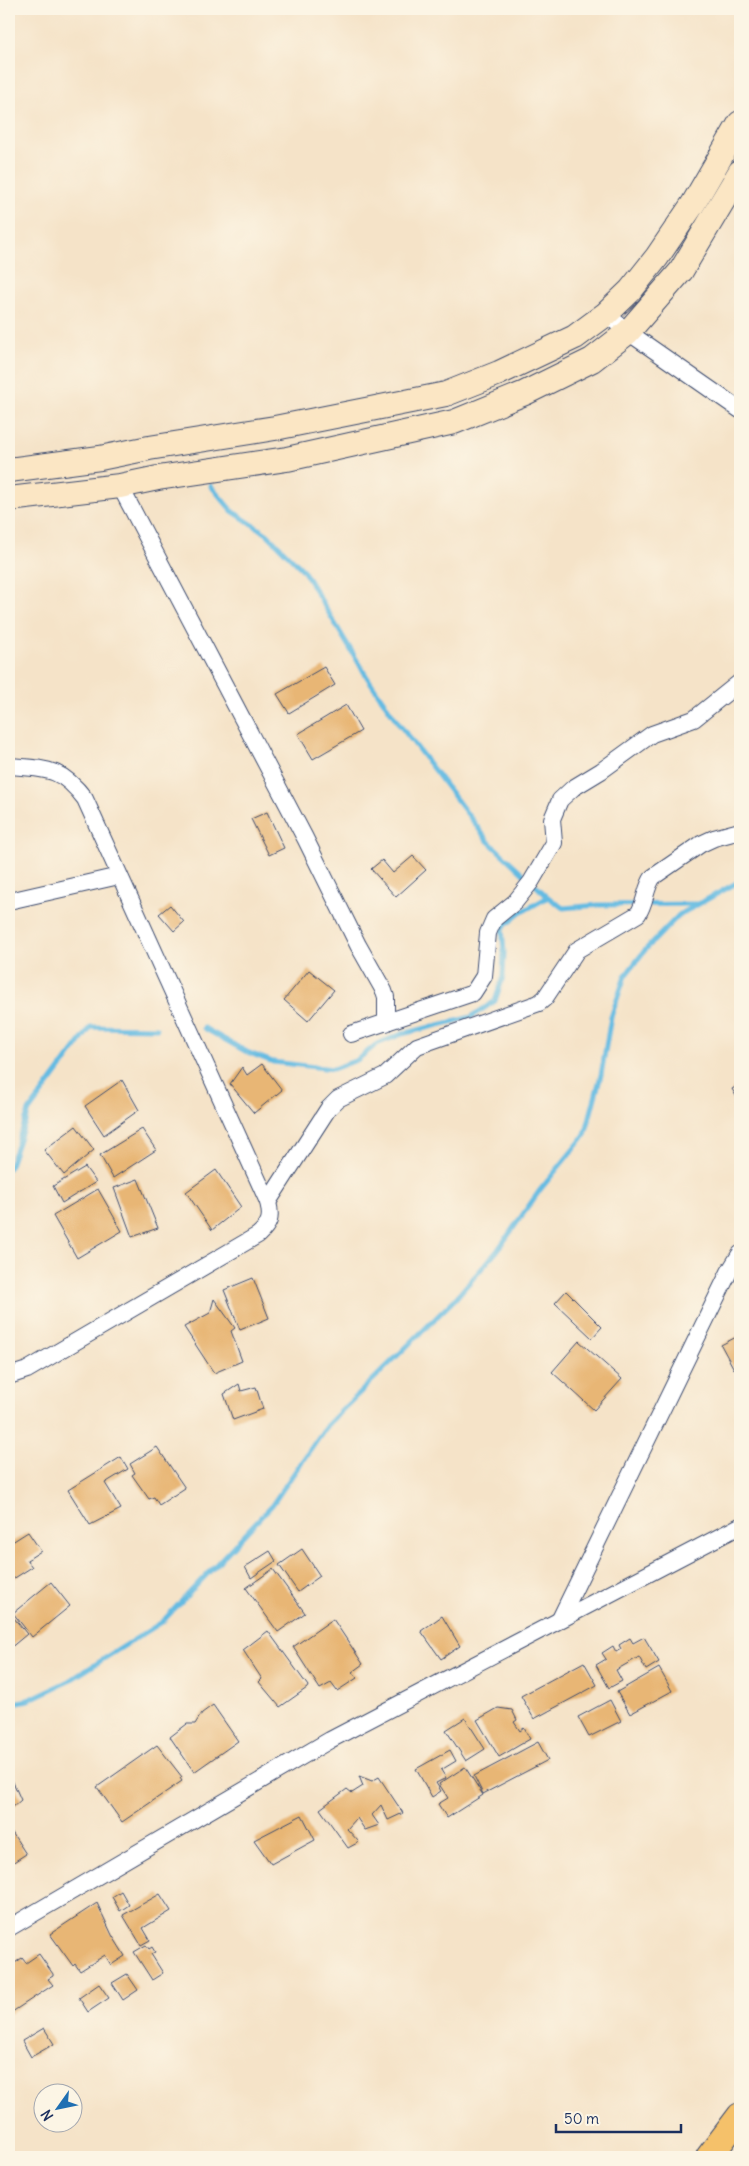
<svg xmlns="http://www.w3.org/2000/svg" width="749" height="2166" viewBox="0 0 749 2166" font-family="Delius,sans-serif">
<rect width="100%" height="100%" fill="#fcf5e5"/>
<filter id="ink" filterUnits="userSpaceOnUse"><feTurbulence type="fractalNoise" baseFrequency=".02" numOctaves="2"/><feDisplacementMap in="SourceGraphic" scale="10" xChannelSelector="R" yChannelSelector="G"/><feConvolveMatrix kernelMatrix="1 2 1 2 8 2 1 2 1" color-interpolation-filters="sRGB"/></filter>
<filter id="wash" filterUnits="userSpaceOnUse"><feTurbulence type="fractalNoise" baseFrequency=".0096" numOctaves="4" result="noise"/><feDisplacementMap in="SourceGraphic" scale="20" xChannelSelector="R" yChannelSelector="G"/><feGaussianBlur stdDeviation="1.12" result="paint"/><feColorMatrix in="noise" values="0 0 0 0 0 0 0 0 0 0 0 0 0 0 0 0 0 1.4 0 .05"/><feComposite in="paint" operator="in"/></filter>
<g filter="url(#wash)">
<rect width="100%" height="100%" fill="#f5e3c8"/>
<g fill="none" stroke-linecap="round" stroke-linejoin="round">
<!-- stream -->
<g stroke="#65bbe2" stroke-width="5">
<path d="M211 486 232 511 267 534 303 570 367 677 399 724 488 841 548 897 563 908 598 905 697 904"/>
<path d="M204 1028 247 1052 273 1062 333 1069 357 1060 377 1044 402 1034 471 1017 495 1001 503 977 504 952 502 928 520 913 548 897"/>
<path d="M9 1168 29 1111 91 1027 157 1028"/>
<path d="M9 1704 28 1700 69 1681 162 1622 272 1505 327 1425 454 1300 497 1251 540 1190 585 1135 601 1075 611 1017 625 976 645 950 679 915 740 881"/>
</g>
</g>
<g id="blocks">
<!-- building -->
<g fill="#e8b674">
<path d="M324 667 335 685 289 713 277 694Z"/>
<path d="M346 705 361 731 313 759 298 734Z"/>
<path d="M267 812 284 848 269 855 251 819Z"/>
<path d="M413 856 426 870 396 897 371 869 382 860 393 873Z"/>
<path d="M170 905 184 922 174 931 159 914Z"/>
<path d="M309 970 334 990 308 1021 284 1000Z"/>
<path d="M262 1064 282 1090 254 1113 230 1084 242 1067 247 1075Z"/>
<path d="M122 1080 139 1110 104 1135 85 1106Z"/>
<path d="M740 1084V1103L732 1089Z"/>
<path d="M76 1126 94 1150 64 1175 44 1150Z"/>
<path d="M142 1129 156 1150 113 1178 100 1155Z"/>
<path d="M85 1167 96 1182 62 1203 53 1186Z"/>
<path d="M216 1170 241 1207 212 1230 186 1192Z"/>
<path d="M138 1179 158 1228 132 1237 114 1188Z"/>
<path d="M98 1189 122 1231 77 1258 53 1216Z"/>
<path d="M253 1278 269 1318 240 1330 224 1290Z"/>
<path d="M566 1291 602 1327 592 1338 555 1303Z"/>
<path d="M214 1299 235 1328 231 1331 242 1361 214 1373 184 1327 210 1313Z"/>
<path d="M740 1335V1366L734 1369 721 1345Z"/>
<path d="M579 1341 622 1379 594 1410 552 1372Z"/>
<path d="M239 1384 241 1391 256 1387 263 1409 233 1420 224 1394Z"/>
<path d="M157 1447 185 1488 159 1505 154 1497 149 1499 132 1475 135 1473 130 1464Z"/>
<path d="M121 1457 128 1469 105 1483 121 1509 90 1525 68 1490Z"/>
<path d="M28 1532 41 1551 27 1560 32 1567 10 1581 9 1544Z"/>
<path d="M302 1549 320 1576 298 1592 279 1565Z"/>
<path d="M270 1551 276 1561 251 1578 245 1567Z"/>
<path d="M273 1569 305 1613 278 1632 246 1588Z"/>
<path d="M51 1582 70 1606 32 1637 13 1613Z"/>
<path d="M9 1612 27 1634 9 1649Z"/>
<path d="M442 1616 460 1646 441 1659 421 1631Z"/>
<path d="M333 1619 363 1664 352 1672 357 1678 337 1691 331 1683 320 1689 293 1647Z"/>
<path d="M268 1631 308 1686 307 1688 280 1707 259 1682 262 1679 243 1650Z"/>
<path d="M644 1637 659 1662 646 1670 639 1657 616 1670 622 1681 609 1688 596 1665 606 1659 602 1653 613 1646 616 1652 621 1649 619 1645 630 1638 633 1643Z"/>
<path d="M584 1662 597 1685 534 1719 521 1696Z"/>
<path d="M659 1668 672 1691 630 1714 617 1692Z"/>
<path d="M610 1700 621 1721 589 1737 578 1717Z"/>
<path d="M213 1705 238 1741 194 1772 170 1737 187 1724H195L202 1713Z"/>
<path d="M498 1708 512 1710 517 1720 514 1722 520 1731 524 1728 530 1739 499 1757 477 1720Z"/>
<path d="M465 1718 485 1749 466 1761 446 1730Z"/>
<path d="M538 1742 548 1760 483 1794 474 1776Z"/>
<path d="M157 1745 182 1777 180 1778 182 1781 122 1822 97 1787Z"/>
<path d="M450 1750 456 1761 441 1770 446 1778 436 1783 441 1791 432 1797 416 1769Z"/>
<path d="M465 1767 483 1795 447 1818 438 1804 448 1798 439 1784Z"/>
<path d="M9 1773 21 1800 13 1807 9 1799Z"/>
<path d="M359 1776 372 1781 379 1777 403 1813 388 1820 381 1805 372 1815 379 1825 365 1830 357 1818 347 1829 359 1842 348 1848 320 1809 347 1789 352 1793 363 1786Z"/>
<path d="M302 1815 315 1840 271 1864 254 1840Z"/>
<path d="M11 1831 26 1854 9 1865V1833Z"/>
<path d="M121 1891 129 1905 120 1911 112 1897Z"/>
<path d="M160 1894 171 1911 143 1928 150 1940 141 1945 123 1915Z"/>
<path d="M97 1903 112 1935 125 1956 111 1965 105 1955 80 1971 75 1964 73 1966 50 1934Z"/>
<path d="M146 1945 149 1949 152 1947 155 1952 151 1954 163 1973 152 1980 134 1952Z"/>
<path d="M39 1954 53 1974V1976L48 1979 53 1985 9 2014V1967L22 1958 26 1963Z"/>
<path d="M127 1974 138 1990 123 2000 112 1983Z"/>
<path d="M99 1984 109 1998 88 2012 79 1998Z"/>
<path d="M44 2028 54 2044 31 2057 22 2041Z"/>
</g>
</g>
</g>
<g filter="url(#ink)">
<use href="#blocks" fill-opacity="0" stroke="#3c4a6e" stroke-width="1"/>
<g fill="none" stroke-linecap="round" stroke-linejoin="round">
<!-- street casing -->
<g stroke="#3c4a6e" stroke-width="18">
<g id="street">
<path d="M606 314 628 332 740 410"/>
<path d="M120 486 305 838 358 945 384 991 386 997V1023"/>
<path d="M9 766C47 769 61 767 85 799L268 1202C272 1218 270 1224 258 1235L27 1370 9 1376"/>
<path d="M9 901 119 876"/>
<path d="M351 1034 473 993 484 976 488 933 494 919 515 902 531 882 554 843 552 819 560 800 573 788 601 771 652 734 694 719 740 682"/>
<path d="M268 1202 328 1109 338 1099 385 1076 417 1046 539 1003 545 998 577 950 638 914C646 902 645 888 653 877L701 844 714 838 740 831"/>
<path d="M560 1619 729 1272 740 1254"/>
<path d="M9 1928 330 1740 740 1526"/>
</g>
</g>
<!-- secondary casing -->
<g stroke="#3c4a6e" stroke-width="26">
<g id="secondary">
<path d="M9 470 100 458 149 448 275 428 446 394 499 373 575 337 606 314 630 291 657 257 693 204 740 123"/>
<path d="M9 499 120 486 158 478 287 459 454 422 525 393 592 360 628 332 681 271 740 172"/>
</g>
</g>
<!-- primary casing -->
<g stroke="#3c4a6e" stroke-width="28">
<path id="primary" d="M709 2157 740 2116"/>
</g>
<!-- street -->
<use href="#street" stroke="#fff" stroke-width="16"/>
<!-- secondary -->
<use href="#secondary" stroke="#fbe6c4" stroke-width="24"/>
<!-- primary -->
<use href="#primary" stroke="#f5c16b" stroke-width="26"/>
</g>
</g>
<!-- margin -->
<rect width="749" height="2166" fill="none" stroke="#fcf5e5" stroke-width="30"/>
<!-- north arrow -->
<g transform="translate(58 2108) rotate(237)"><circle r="24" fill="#fcf5e5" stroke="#a2a6af"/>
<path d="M0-4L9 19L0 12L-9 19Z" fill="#1f6fb2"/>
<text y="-8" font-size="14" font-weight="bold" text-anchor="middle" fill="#1b2f5e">N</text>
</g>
<!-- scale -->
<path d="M556 2124v8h125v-8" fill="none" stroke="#1b2f5e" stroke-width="2.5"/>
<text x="564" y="2124" font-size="15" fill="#1b2f5e" stroke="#fcf5e5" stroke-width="4" paint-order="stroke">50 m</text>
</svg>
